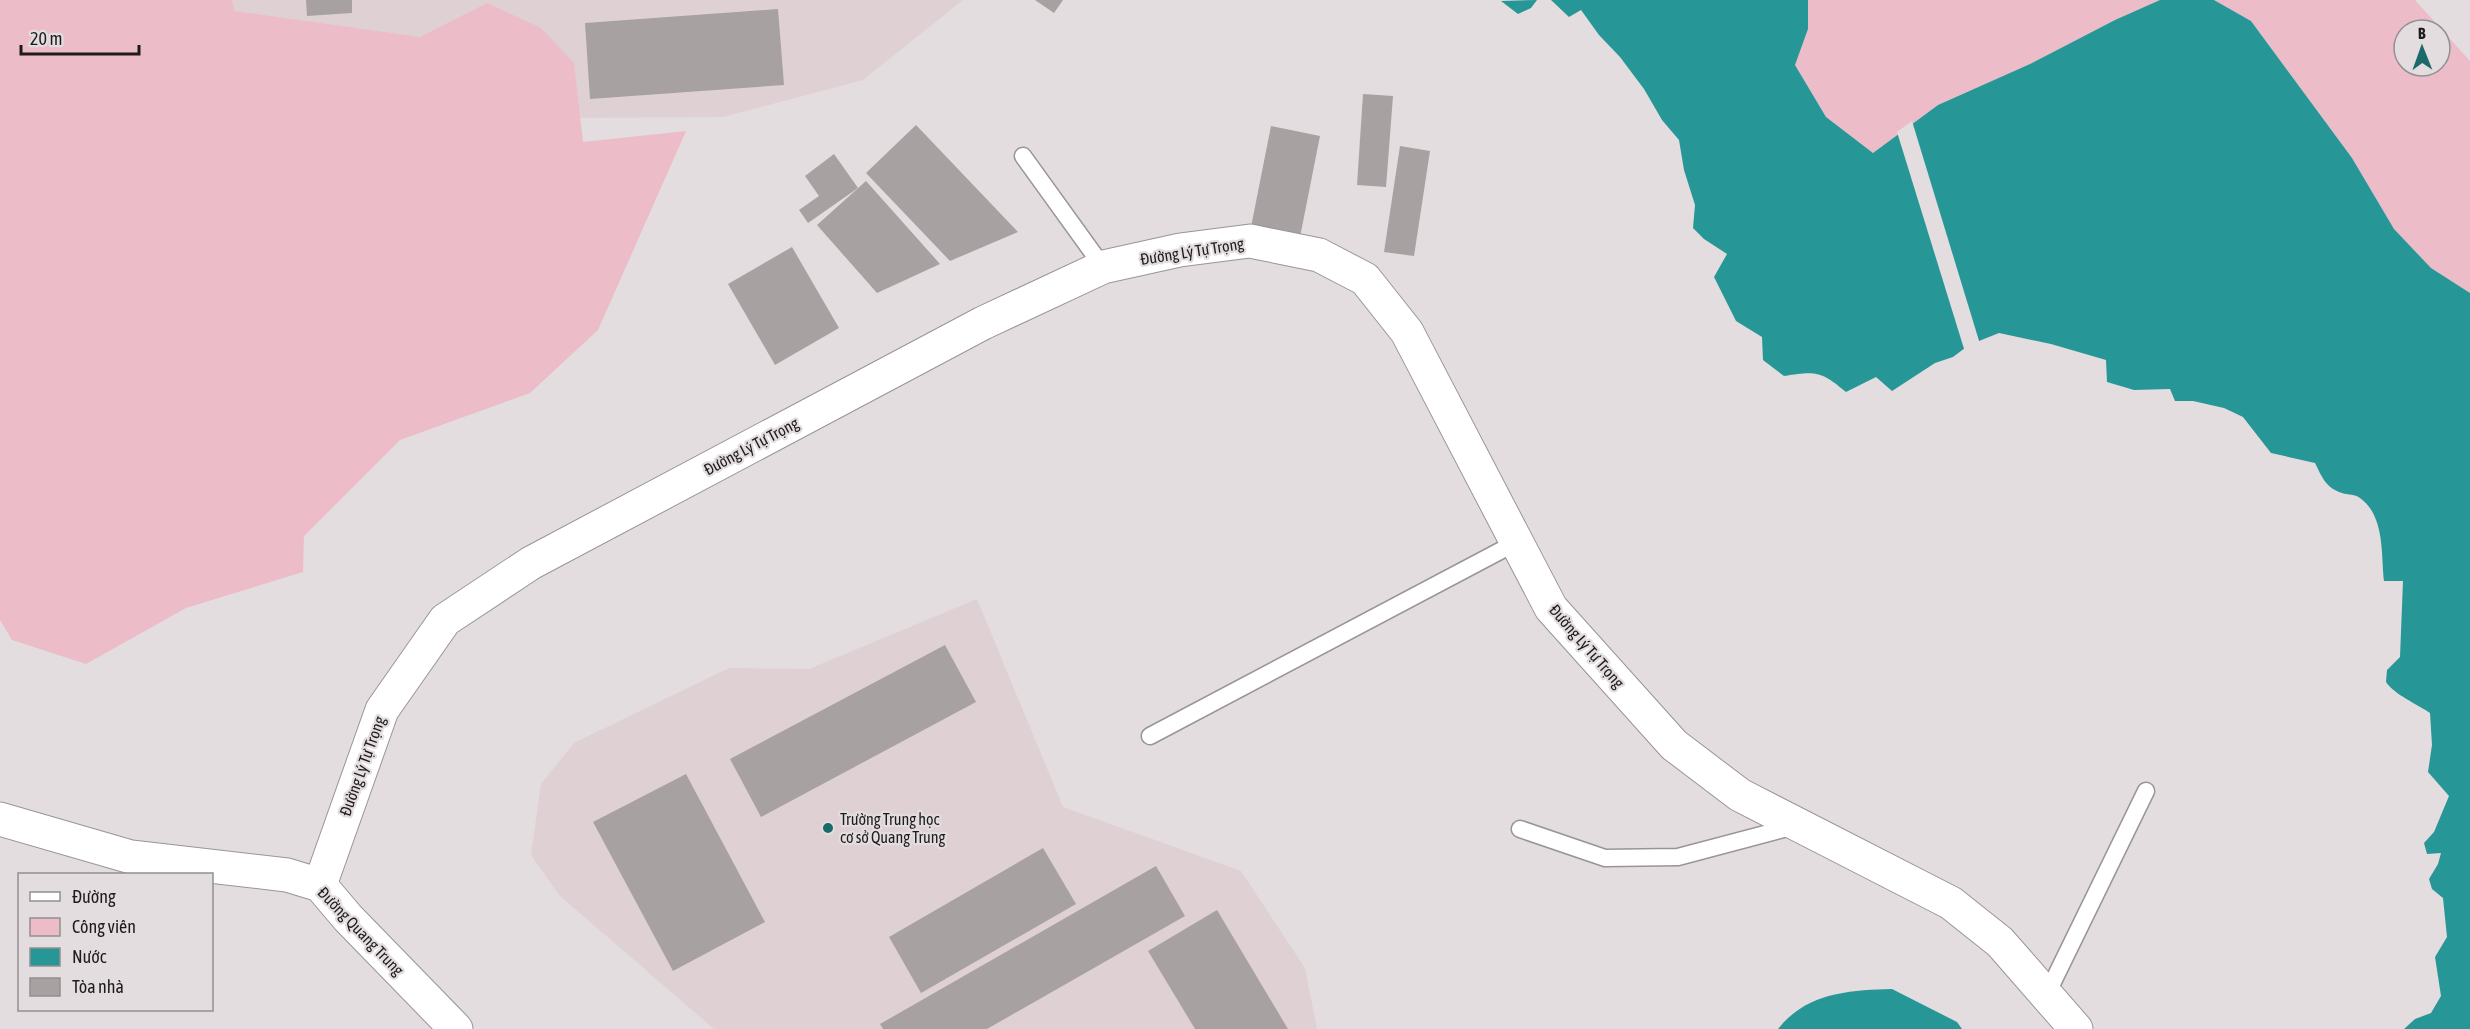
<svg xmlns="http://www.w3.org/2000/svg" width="2470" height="1029" viewBox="0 0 2470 1029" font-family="'Asap Condensed',sans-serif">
<rect width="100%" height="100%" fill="#e3dddf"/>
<!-- built -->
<g fill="#dfd0d4">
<path d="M189 0H963L863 80 723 117 578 118 191 43Z"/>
<path d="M977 599 1063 807 1241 871 1305 968 1317 1029H714L560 896 531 855 541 784 574 743 729 668 809 669Z"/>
</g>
<!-- green -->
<g fill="#ecbcc9" fill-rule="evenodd">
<path d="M0 0H232L234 11 420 37 487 3 541 28 574 63 583 142 686 131 598 330 530 393 400 440 304 536 303 572 186 608 86 664 12 640 0 620Z"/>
<path d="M1808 0H2160L2115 20 2030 64 1938 105 1873 153 1826 117 1795 65 1808 29Z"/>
<path d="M2214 0H2415L2470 61V293L2431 268 2394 229 2352 158 2251 21ZM2404 30H2440V66H2404Z"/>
</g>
<!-- water -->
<g fill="#279697">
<path d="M1537 0 1531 8 1518 14 1501 1Z"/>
<path d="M1551 0H1808V29L1795 65 1826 117 1873 153 1938 105 2030 64 2115 20 2160 0H2214L2251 21 2352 158 2394 229 2431 268 2470 293V1029H2404L2415 1019 2431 1013 2441 996 2435 957 2447 937 2443 898 2432 889 2429 879 2438 864 2441 853 2427 854 2424 843 2434 832 2449 796 2428 772 2432 745 2430 713C2417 704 2395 695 2386 682L2387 670 2400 657 2403 581H2384C2381 554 2385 516 2360 498 2355 494 2348 495 2342 493 2326 488 2322 477 2315 463L2271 453 2243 417 2224 408 2193 401H2175L2170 389 2134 390 2107 382 2106 360 2051 344 1999 333 1969 345 1953 357 1935 363 1892 391 1876 377 1846 392C1821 371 1816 371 1784 376L1763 360 1762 337 1736 321 1714 277 1727 254 1704 239 1693 228 1695 205 1684 170 1679 140 1662 120 1644 89 1620 57 1599 35 1581 10 1569 17Z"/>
<path d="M1892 989 1957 1022 1962 1029H1778C1806 993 1849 990 1892 989Z"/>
</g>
<!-- pier -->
<path fill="#e3dddf" d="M1912 121 1980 344 1965 352 1897 132Z"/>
<!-- building -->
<g fill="#a7a1a2">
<path d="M306 0H352V13L307 16Z"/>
<path d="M1035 0H1063L1054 13Z"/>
<path d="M778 9 784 85 590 99 585 23Z"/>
<path d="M1363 94 1393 96 1386 187 1357 185Z"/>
<path d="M916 125 1018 232 950 261 866 173Z"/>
<path d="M1271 126 1320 136 1300 237 1251 227Z"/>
<path d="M1400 146 1430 151 1414 256 1384 252Z"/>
<path d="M834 154 858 188 808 223 799 210 819 196 805 176Z"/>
<path d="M866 181 940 264 877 293 817 225Z"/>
<path d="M792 247 839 328 775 365 728 284Z"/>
<path d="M945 645 976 702 761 817 730 759Z"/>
<path d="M686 774 765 922 673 971 593 822Z"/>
<path d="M1043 848 1076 904 921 993 889 937Z"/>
<path d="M1156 866 1185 916 987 1029H883L880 1024Z"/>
<path d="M1217 910 1288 1029H1195L1148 951Z"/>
</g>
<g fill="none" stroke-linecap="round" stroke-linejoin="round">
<!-- service casing -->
<g stroke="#9a9496" stroke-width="19">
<g id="service">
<path d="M1023 156 1103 267"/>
<path d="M1150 736 1517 542"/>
<path d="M1520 829 1605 858 1678 857 1795 826"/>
<path d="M2047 994 2146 791"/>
</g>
</g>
<!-- minor casing -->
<g stroke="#9a9496" stroke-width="35">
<path id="minor" d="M320 885 382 710 445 620 531 563 983 323 1103 267 1180 250 1250 241 1319 255 1365 279 1407 332 1551 608 1674 745 1740 795 1951 903 2000 942 2076 1029"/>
</g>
<!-- tertiary casing -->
<g stroke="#9a9496" stroke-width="35">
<path id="tertiary" d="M0 819 131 857 287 875 320 885 348 918 456 1029"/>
</g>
<!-- service -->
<use href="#service" stroke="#fff" stroke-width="16"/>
<!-- minor -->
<use href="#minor" stroke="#fff" stroke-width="33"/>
<!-- tertiary -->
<use href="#tertiary" stroke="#fff" stroke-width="33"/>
</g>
<!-- markers -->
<circle fill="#1c696a" stroke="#e3dddf" stroke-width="2" cx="828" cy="828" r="6"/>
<g text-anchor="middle" stroke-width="4.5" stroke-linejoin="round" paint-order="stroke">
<!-- street labels -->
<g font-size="16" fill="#1d1b1c" stroke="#e3dddf">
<text transform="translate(1192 251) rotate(-9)" y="6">Đường Lý Tự Trọng</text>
<text transform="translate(751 446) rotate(-28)" y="6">Đường Lý Tự Trọng</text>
<text transform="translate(1587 646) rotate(49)" y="6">Đường Lý Tự Trọng</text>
<text transform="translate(362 766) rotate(-70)" y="6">Đường Lý Tự Trọng</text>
<text transform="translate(361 931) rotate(46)" y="6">Đường Quang Trung</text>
</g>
<!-- poi labels -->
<g font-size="16" fill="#1d1b1c" stroke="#e3dddf" text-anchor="start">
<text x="840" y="825">Trường Trung học<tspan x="840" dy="18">cơ sở Quang Trung</tspan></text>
</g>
</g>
<!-- legend -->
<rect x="18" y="873" width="195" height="138" fill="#e3dddf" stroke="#948f91" stroke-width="1.5"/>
<rect x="30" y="892" width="30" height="9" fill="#ffffff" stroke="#948f91" stroke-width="1.5"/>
<text x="72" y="903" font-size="18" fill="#1d1b1c">Đường</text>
<rect x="30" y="918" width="30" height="18" fill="#ecbcc9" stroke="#948f91" stroke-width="1.5"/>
<text x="72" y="933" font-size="18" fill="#1d1b1c">Công viên</text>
<rect x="30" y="948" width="30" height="18" fill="#279697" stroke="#948f91" stroke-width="1.5"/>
<text x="72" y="963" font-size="18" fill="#1d1b1c">Nước</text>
<rect x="30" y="978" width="30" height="18" fill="#a7a1a2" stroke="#948f91" stroke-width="1.5"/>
<text x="72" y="993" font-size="18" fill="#1d1b1c">Tòa nhà</text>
<!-- north arrow -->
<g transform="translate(2422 48) rotate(359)"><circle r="28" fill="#e3dddf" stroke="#948f91" stroke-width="1.5"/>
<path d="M0-4.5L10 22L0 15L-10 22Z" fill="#1c696a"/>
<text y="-9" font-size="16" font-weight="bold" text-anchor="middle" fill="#1d1b1c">B</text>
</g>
<!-- scale -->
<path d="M21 45v9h118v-9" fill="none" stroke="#1d1b1c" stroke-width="3"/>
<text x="30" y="45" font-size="18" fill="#1d1b1c" stroke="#e3dddf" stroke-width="4.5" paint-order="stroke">20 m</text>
</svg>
